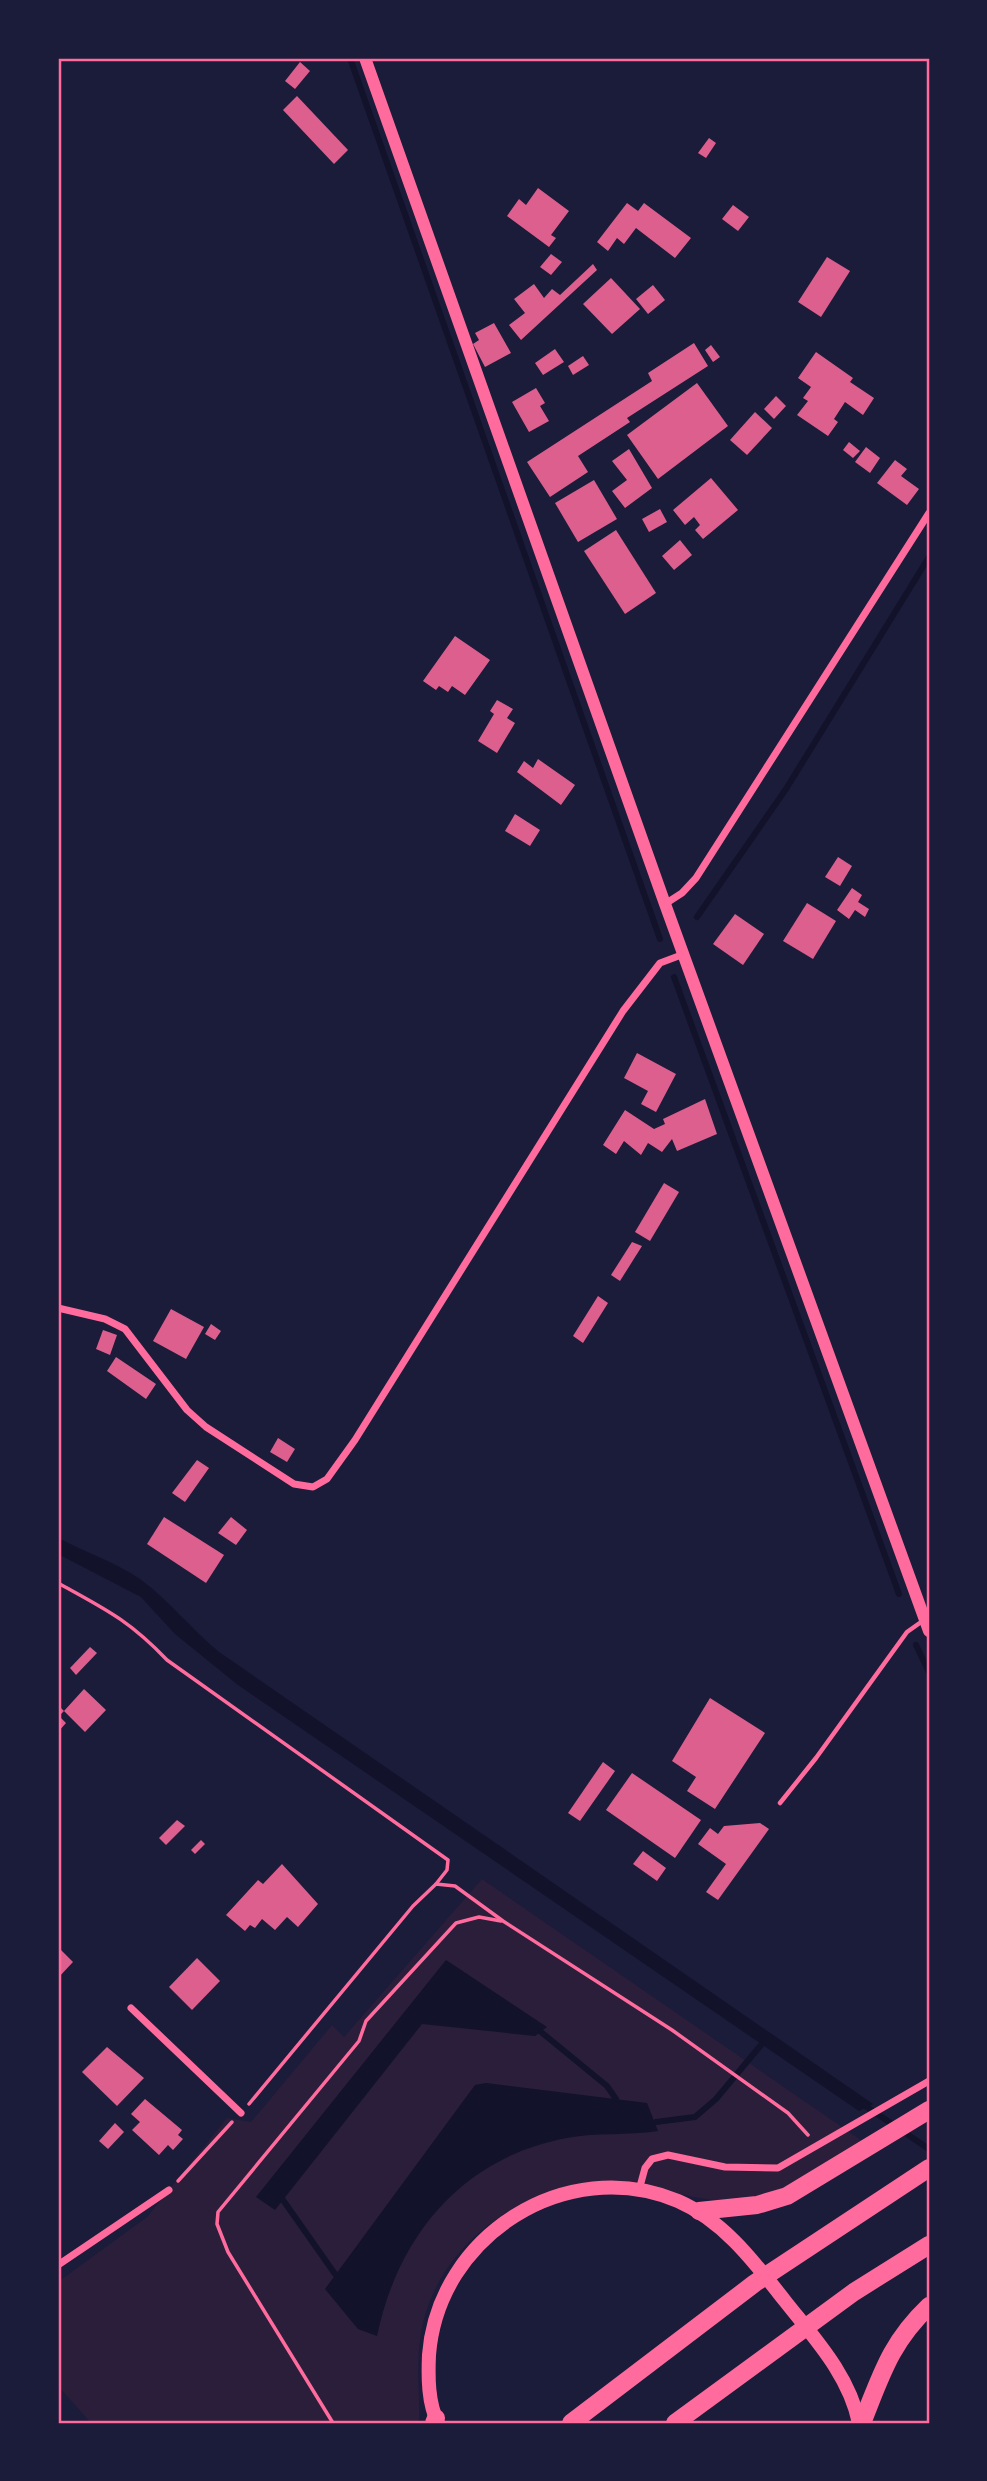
<svg xmlns="http://www.w3.org/2000/svg" width="987" height="2481" viewBox="0 0 987 2481" font-family="'Source Serif 4',serif">
<rect width="100%" height="100%" fill="#1b1b3a"/>
<!-- green -->
<path fill="#2a1e3b" d="M482 1879 871 2147C832 2169 792 2195 745 2200 704 2205 665 2187 625 2183 538 2174 443 2237 423 2323 415 2357 420 2389 419 2423H91L58 2386V2282L147 2217 227 2118 251 2122 332 2025 344 2037Z"/>
<!-- water -->
<g fill="#12122b">
<path d="M58 1538C85 1552 115 1562 140 1579 170 1601 191 1629 219 1652L873 2104 859 2111 238 1685 175 1634 141 1597 58 1554Z"/>
<path d="M446 1960 547 2027 535 2036 422 2024 275 2210 256 2197Z"/>
<path d="M486 2083 647 2103 658 2131C627 2136 597 2132 567 2138 463 2157 398 2235 377 2336L358 2329 325 2289 475 2085Z"/>
</g>
<g fill="none" stroke-linecap="round" stroke-linejoin="round">
<!-- stream -->
<g stroke="#12122b" stroke-width="6">
<path d="M350 58 660 939"/>
<path d="M697 917 786 789 929 557"/>
<path d="M674 977 899 1594"/>
<path d="M916 1645 929 1672"/>
<path d="M541 2032 607 2086 616 2099"/>
<path d="M861 2103 929 2149"/>
<path d="M656 2122 695 2117 716 2099 761 2045"/>
<path d="M283 2200 335 2274"/>
</g>
</g>
<!-- building -->
<g fill="#dd5f8e">
<path d="M300 62 310 71 295 89 285 81Z"/>
<path d="M297 96 348 150 334 164 283 110Z"/>
<path d="M709 138 716 143 706 158 698 153Z"/>
<path d="M538 188 569 211 551 235 556 238 549 247 507 216 519 199 526 205Z"/>
<path d="M627 203 638 211 644 203 691 238 675 258 636 228 624 244 617 238 608 251 597 242Z"/>
<path d="M733 205 749 217 738 231 722 219Z"/>
<path d="M551 254 562 262 551 275 540 267Z"/>
<path d="M827 257 850 271 821 317 798 302Z"/>
<path d="M593 264 597 270 521 340 509 325 525 313 514 299 534 284 544 298 552 289 560 295Z"/>
<path d="M611 278 640 309 612 334 583 304Z"/>
<path d="M653 285 665 300 648 314 636 299Z"/>
<path d="M494 323 511 353 485 367 473 344 479 340 475 333Z"/>
<path d="M694 343 708 366 627 418 630 422 578 456 588 472 550 497 527 462 652 381 648 373Z"/>
<path d="M711 345 720 357 713 362 705 350Z"/>
<path d="M555 349 564 362 543 375 535 363Z"/>
<path d="M816 352 853 378 850 382 874 398 863 415 845 402 834 419 838 422 828 436 797 415 808 401 803 398 811 387 798 378Z"/>
<path d="M583 356 589 365 573 375 568 366Z"/>
<path d="M697 383 728 426 658 479 627 435Z"/>
<path d="M536 388 545 403 540 406 549 421 529 432 512 402Z"/>
<path d="M776 396 786 406 774 419 764 409Z"/>
<path d="M755 412 772 428 747 455 730 440Z"/>
<path d="M849 442 860 451 853 458 843 450Z"/>
<path d="M866 447 880 458 870 473 855 462Z"/>
<path d="M629 449 652 488 625 508 612 491 627 480 612 461Z"/>
<path d="M895 460 907 469 901 476 919 489 907 505 877 483Z"/>
<path d="M711 478 738 510 703 539 695 530 700 525 694 517 685 525 673 510Z"/>
<path d="M594 480 617 519 578 542 555 503Z"/>
<path d="M660 509 667 522 649 532 642 519Z"/>
<path d="M616 530 656 593 625 614 584 551Z"/>
<path d="M680 540 692 555 674 570 662 556Z"/>
<path d="M455 636 490 660 465 695 452 686 448 692 439 686 436 690 423 681Z"/>
<path d="M497 700 513 709 507 718 515 723 497 753 478 741 494 714 490 711Z"/>
<path d="M538 759 575 785 561 805 517 772 524 761 533 768Z"/>
<path d="M515 814 540 830 530 846 505 831Z"/>
<path d="M838 857 852 866 840 886 825 877Z"/>
<path d="M852 888 862 895 858 902 869 909 865 917 855 910 849 919 837 910Z"/>
<path d="M807 903 836 921 813 959 783 941Z"/>
<path d="M735 914 764 934 743 965 713 944Z"/>
<path d="M637 1053 676 1074 656 1112 641 1104 648 1091 624 1078Z"/>
<path d="M705 1099 717 1134 677 1151 672 1139 662 1152 648 1143 641 1155 624 1141 616 1154 603 1145 625 1110 654 1129 665 1124 663 1119Z"/>
<path d="M664 1183 679 1192 650 1241 635 1232Z"/>
<path d="M632 1242 642 1246 620 1281 611 1275Z"/>
<path d="M598 1296 608 1303 583 1343 573 1336Z"/>
<path d="M171 1309 204 1327 186 1359 153 1341Z"/>
<path d="M211 1324 221 1331 215 1340 205 1334Z"/>
<path d="M103 1330 117 1335 110 1355 96 1349Z"/>
<path d="M116 1357 156 1384 146 1399 107 1371Z"/>
<path d="M278 1438 295 1449 287 1462 270 1452Z"/>
<path d="M197 1460 209 1468 185 1502 172 1493Z"/>
<path d="M164 1517 224 1555 206 1583 147 1544Z"/>
<path d="M231 1517 247 1530 236 1545 218 1533Z"/>
<path d="M90 1647 97 1653 76 1675 70 1668Z"/>
<path d="M84 1689 106 1710 85 1732 64 1711 59 1716 66 1723 58 1732V1705L64 1711Z"/>
<path d="M710 1698 765 1733 715 1809 687 1791 696 1777 672 1761Z"/>
<path d="M603 1762 615 1771 580 1821 568 1813Z"/>
<path d="M632 1773 701 1820 675 1858 606 1810Z"/>
<path d="M177 1820 185 1826 166 1845 159 1838Z"/>
<path d="M760 1823 769 1829 718 1900 706 1892 726 1864 698 1844 710 1828 718 1834 724 1826Z"/>
<path d="M201 1840 205 1844 195 1854 191 1850Z"/>
<path d="M643 1851 666 1868 657 1881 633 1864Z"/>
<path d="M282 1864 318 1904 298 1927 287 1917 275 1930 262 1919 255 1928 250 1925 245 1931 226 1915 258 1880 263 1884Z"/>
<path d="M58 1947 73 1962 58 1978Z"/>
<path d="M197 1958 220 1981 192 2010 169 1987Z"/>
<path d="M107 2047 144 2078 117 2106 82 2072Z"/>
<path d="M145 2099 182 2130 178 2135 183 2139 173 2150 168 2145 159 2155 132 2130 140 2122 131 2114Z"/>
<path d="M115 2123 124 2132 108 2149 99 2141Z"/>
</g>
<g fill="none" stroke-linecap="round" stroke-linejoin="round">
<!-- path -->
<g stroke="#ff6b9d" stroke-width="3.5">
<path d="M58 1583C105 1609 129 1620 167 1660L448 1860 447 1870 436 1884"/>
<path d="M249 2104 413 1906 436 1884 455 1886 503 1921 672 2030 788 2113 808 2135"/>
<path d="M178 2181 232 2122"/>
<path d="M333 2423 228 2252 217 2224 218 2212 359 2041 366 2021 456 1923 479 1917 501 1921"/>
</g>
<!-- service -->
<path stroke="#ff6b9d" stroke-width="4.5" d="M780 1803 816 1758 907 1632 924 1620"/>
<!-- minor -->
<g stroke="#ff6b9d" stroke-width="7">
<path d="M665 904 682 893 696 878 929 513"/>
<path d="M58 1308 105 1319 125 1329 187 1410 206 1427 294 1484 313 1487 327 1479 355 1440 623 1011 660 963 684 954"/>
<path d="M131 2008 241 2113"/>
<path d="M639 2190 645 2168 652 2159 668 2155 725 2167 778 2168 929 2081"/>
<path d="M58 2265 169 2190"/>
</g>
<!-- tertiary -->
<path stroke="#ff6b9d" stroke-width="12" d="M365 58 665 904 929 1631"/>
<!-- secondary -->
<path stroke="#ff6b9d" stroke-width="14" d="M438 2423C428 2403 428 2377 429 2355 438 2236 566 2154 678 2201 724 2221 755 2263 785 2301 815 2339 849 2375 859 2423"/>
<!-- motorway -->
<g stroke="#ff6b9d" stroke-width="18">
<path d="M699 2211 757 2205 787 2196 929 2110"/>
<path d="M434 2423 436 2418"/>
<path d="M571 2423 755 2283 929 2168"/>
<path d="M675 2423 854 2292 929 2245"/>
<path d="M862 2423C881 2376 890 2343 929 2306"/>
</g>
</g>
<!-- border -->
<rect width="987" height="2481" fill="none" stroke="#1b1b3a" stroke-width="119"/>
<rect x="60" y="60" width="868" height="2362" fill="none" stroke="#ff6b9d" stroke-width="2.5"/>
</svg>
